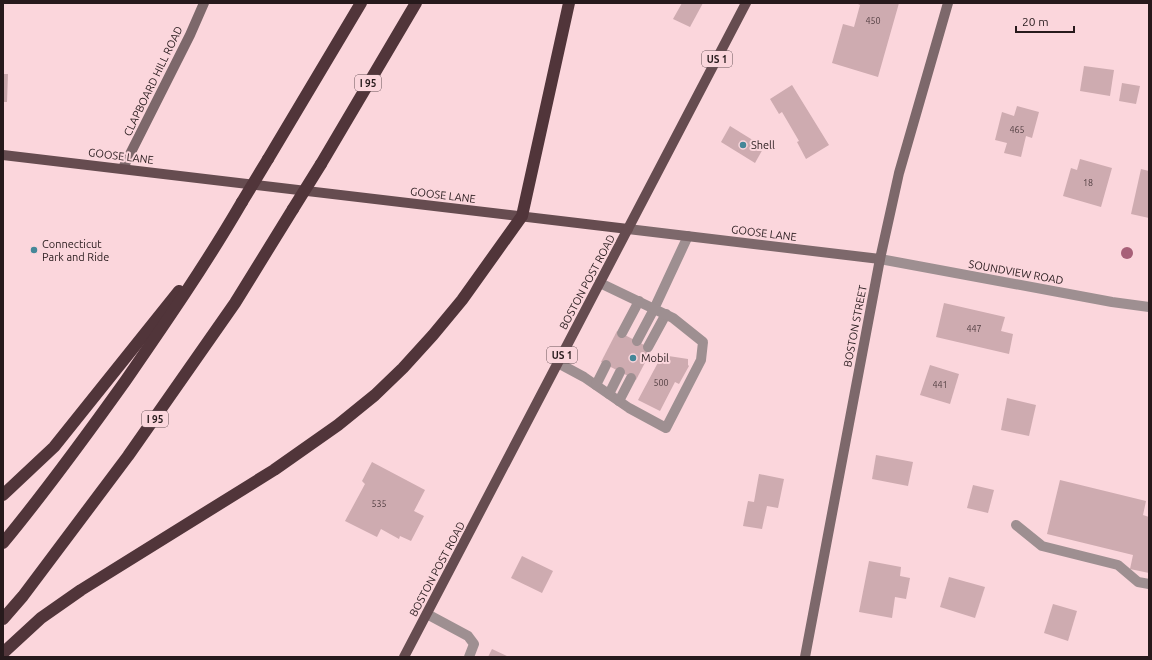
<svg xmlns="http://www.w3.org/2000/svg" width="1152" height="660" viewBox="0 0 1152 660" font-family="Ubuntu,sans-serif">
<rect width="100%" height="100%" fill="#fbd6dc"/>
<!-- building -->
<g fill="#ceabb0">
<path d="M682 3H703L690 27 673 19Z"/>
<path d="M856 3H899L878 77 832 63 843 24 854 27 860 5Z"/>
<path d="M1084 66 1114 70 1110 96 1080 91Z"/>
<path d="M3 74H8L7 102H3Z"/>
<path d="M1122 83 1140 86 1136 104 1119 101Z"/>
<path d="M792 85 829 145 806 159 797 142 799 141 782 112 779 114 770 99Z"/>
<path d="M1017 106 1039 112 1032 138 1026 136 1021 157 1004 153 1007 143 995 140 1002 112 1014 116Z"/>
<path d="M730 126 764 147 755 163 721 142Z"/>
<path d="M1080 159 1112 168 1101 207 1063 196 1071 168 1077 170Z"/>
<path d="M1141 169 1149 171V218L1131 214Z"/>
<path d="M944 303 1005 317 1001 331 1013 334 1009 354 936 337Z"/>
<path d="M617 331 652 349 636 380 601 362Z"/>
<path d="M662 355 688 359V365L689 366 679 384 675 382 660 411 638 400Z"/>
<path d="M930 365 959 374 950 404 920 395Z"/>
<path d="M1007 398 1036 405 1029 436 1001 430Z"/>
<path d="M876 455 913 462 908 486 872 479Z"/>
<path d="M372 462 425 490 414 511 424 516 411 541 400 536 399 539 381 529 377 537 345 521 365 484 362 481Z"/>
<path d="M759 474 784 479 778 508 767 506 762 529 743 526 748 501 754 502Z"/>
<path d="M1060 480 1146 501 1143 515 1149 517V573L1130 569 1133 555 1047 534Z"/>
<path d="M973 485 994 490 988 513 967 508Z"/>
<path d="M522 556 553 571 542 593 511 578Z"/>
<path d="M869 561 901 567 900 576 910 578 906 599 895 597 892 618 859 612Z"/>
<path d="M949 577 985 587 975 618 940 607Z"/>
<path d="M1053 604 1077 611 1068 641 1044 633Z"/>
<path d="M492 649 509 657H488Z"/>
</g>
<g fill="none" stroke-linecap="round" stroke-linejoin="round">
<!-- lane -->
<g stroke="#9e8f91" stroke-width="10">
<path d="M622 333 639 301"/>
<path d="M637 341 654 309 688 236"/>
<path d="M648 347 666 314"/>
<path d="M558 363 584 377 629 408 666 428 701 360 703 342 673 318 600 283"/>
<path d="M596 385 606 365"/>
<path d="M609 394 620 372"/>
<path d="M619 401 631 378"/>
<path d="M1016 525 1042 546 1118 565 1138 582 1149 584"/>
<path d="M427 614 468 636 474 644 469 657"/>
</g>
<!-- street -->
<path stroke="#9e8f91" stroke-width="10" d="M880 259 1112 302 1149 307"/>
<!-- secondary -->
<g stroke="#7d686b" stroke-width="10">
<path d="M123 168 190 35 204 3"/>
<path d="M628 229 880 259"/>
<path d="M805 657 880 259 899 173 948 3"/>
</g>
<!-- primary -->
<g stroke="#664c50" stroke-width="10">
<path d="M3 155 628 229"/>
<path d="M404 657 746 3"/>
</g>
<!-- highway -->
<g stroke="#51353a" stroke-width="12">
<path d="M268 159 361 3"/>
<path d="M321 164 416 3"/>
<path d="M3 495 54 447 179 291"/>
<path d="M3 543C46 491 86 436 126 380 166 322 206 264 242 202"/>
<path d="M3 619 23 596 128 456 235 303 293 209"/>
<path d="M3 653 41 618 81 590 274 470 338 425 375 395 403 368 433 335 462 300 522 216 569 3"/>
</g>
<!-- highway-bridge -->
<g stroke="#51353a" stroke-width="12">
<path d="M242 202 268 159"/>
<path d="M293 209 321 164"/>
</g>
</g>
<!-- trees -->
<circle fill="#a76078" cx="1127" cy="253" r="6"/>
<!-- markers -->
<g fill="#458798" stroke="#fbd6dc" stroke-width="1.5">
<circle cx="743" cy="145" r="4"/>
<circle cx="34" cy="250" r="4"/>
<circle cx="633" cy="358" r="4"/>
</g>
<g text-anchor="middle" stroke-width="4" stroke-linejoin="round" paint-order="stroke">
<!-- number labels -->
<g font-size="9" fill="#513e41">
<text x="873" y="24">450</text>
<text x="1017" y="133">465</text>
<text x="1088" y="186">18</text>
<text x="974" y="332">447</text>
<text x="661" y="386">500</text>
<text x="940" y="388">441</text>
<text x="379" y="507">535</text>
</g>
<!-- shield labels -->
<g fill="#fbd6dc" stroke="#675256" stroke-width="1">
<rect x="702" y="51" width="30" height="16" rx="3"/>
<rect x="355" y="75" width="26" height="16" rx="3"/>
<rect x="547" y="347" width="30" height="16" rx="3"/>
<rect x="142" y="411" width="26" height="16" rx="3"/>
</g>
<g font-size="10" font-weight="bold" fill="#271a1c">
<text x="717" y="63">US 1</text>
<text x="368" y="87">I 95</text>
<text x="562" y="359">US 1</text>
<text x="155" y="423">I 95</text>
</g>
<!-- street labels -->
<g font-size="11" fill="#271a1c" stroke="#fbd6dc">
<text transform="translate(153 81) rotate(-64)" y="4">CLAPBOARD HILL ROAD</text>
<text transform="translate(121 156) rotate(7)" y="4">GOOSE LANE</text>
<text transform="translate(443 195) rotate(7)" y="4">GOOSE LANE</text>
<text transform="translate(764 233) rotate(7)" y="4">GOOSE LANE</text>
<text transform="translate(1016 272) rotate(10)" y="4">SOUNDVIEW ROAD</text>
<text transform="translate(587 282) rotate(-62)" y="4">BOSTON POST ROAD</text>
<text transform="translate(855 326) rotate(-79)" y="4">BOSTON STREET</text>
<text transform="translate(437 569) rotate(-62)" y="4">BOSTON POST ROAD</text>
</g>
<!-- poi labels -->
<g font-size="11" fill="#271a1c" stroke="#fbd6dc" text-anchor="start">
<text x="751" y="149">Shell</text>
<text x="42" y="248">Connecticut<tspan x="42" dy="13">Park and Ride</tspan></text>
<text x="641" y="362">Mobil</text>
</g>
</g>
<!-- border -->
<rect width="1152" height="660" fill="none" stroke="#271a1c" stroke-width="8"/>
<!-- scale -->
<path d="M1016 26v6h58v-6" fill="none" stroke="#271a1c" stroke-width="2"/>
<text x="1022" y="26" font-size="12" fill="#271a1c" stroke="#fbd6dc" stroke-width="3" paint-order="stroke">20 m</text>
</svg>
